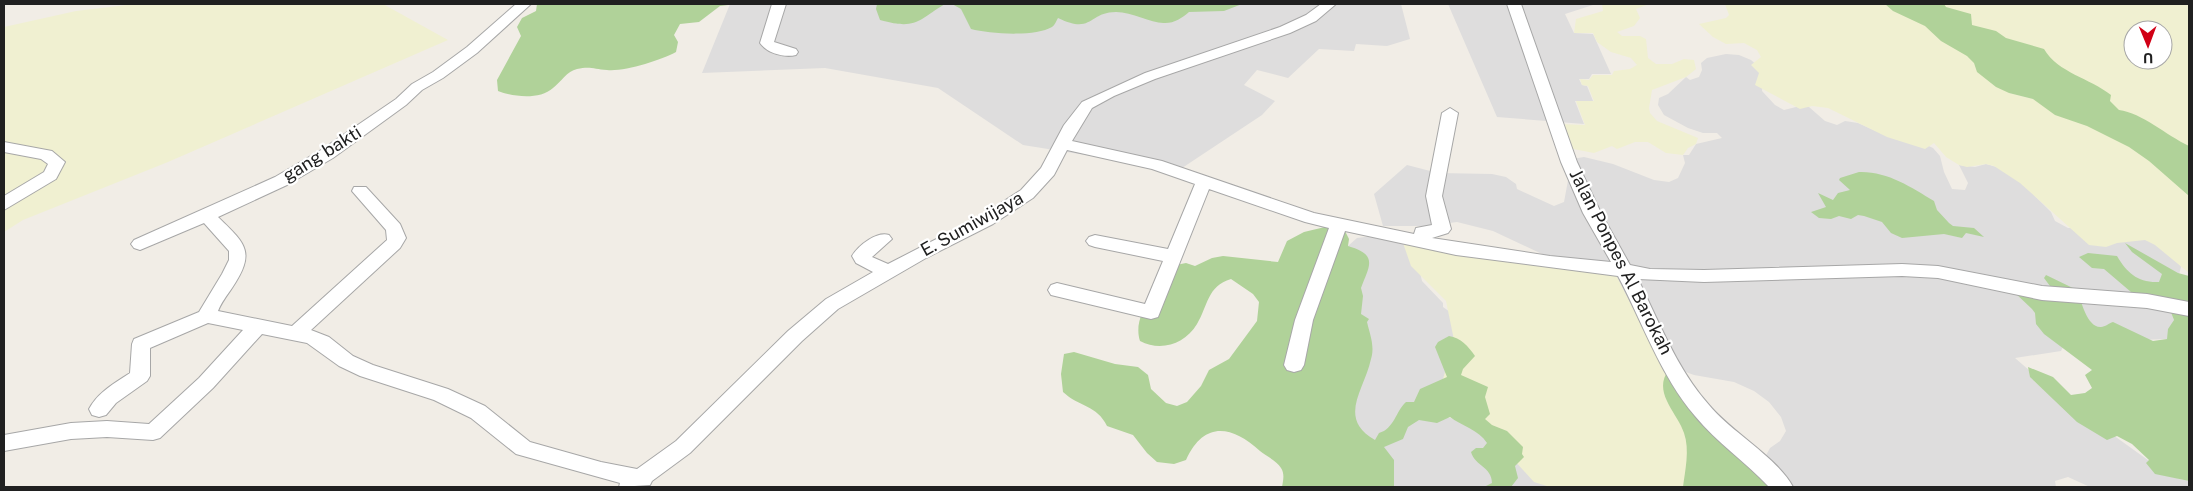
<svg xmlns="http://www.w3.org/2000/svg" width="2193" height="491" viewBox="0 0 2193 491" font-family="'Public Sans',sans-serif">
<rect width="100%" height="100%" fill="#f1ede6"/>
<!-- residential -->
<g fill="#dedddd">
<path d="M730 4H1401L1410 39 1387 46 1356 44 1354 51 1319 49 1288 78 1257 70 1244 85 1275 101 1262 115 1179 170 1023 145 938 88 825 68 702 73Z"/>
<path d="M1448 4H1596L1565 14 1574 33 1593 34 1611 74H1592L1589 79H1579L1582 85 1587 86 1593 101H1575L1584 124 1497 117Z"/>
<path d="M1726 54 1739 55 1751 60 1759 67 1763 76 1762 91 1775 105 1784 110 1796 107H1809L1825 121 1837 125 1845 121 1858 123 1876 131 1920 142 1933 148 1940 156 1944 172 1952 189 1965 190 1968 183 1959 165 1975 167 1986 164 2010 171 2051 212 2055 221 2068 228 2123 225 2178 258 2181 267 2170 310 2174 320 2167 339 2057 343 2063 347 2061 351 2015 358 2030 371 2034 381 2072 415 2113 435 2159 468 2179 479 2189 481V487H2090L2068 477 2055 481 2056 487H1756L1764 459 1770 448 1780 441 1786 431 1781 417 1769 402 1754 391 1734 382 1694 375 1672 367 1557 261 1493 231 1457 222 1426 226H1383L1374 194 1407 165 1438 173 1492 174 1506 177 1516 184 1517 189 1554 206 1564 202 1572 159 1584 157 1613 164 1654 180 1669 182 1678 178 1685 163 1683 155H1689L1696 144 1722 138 1717 133H1703L1688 128 1664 115 1658 105 1659 98 1668 94 1686 77 1690 80 1699 77 1702 70 1701 63 1707 58Z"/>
<path d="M1372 236 1424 242 1419 268 1422 281 1443 303V307L1457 317 1462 330 1436 415 1474 423 1553 487H1373L1337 409 1348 246 1357 238Z"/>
</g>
<!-- farmland -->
<g fill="#f0f0d1" fill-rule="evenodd">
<path d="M135 4H383L448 40 168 162 23 220 4 232V27L76 11Z"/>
<path d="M1602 4H1649L1636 9 1640 18 1634 26 1617 32 1622 36H1640L1646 39 1648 58 1656 64H1672L1684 59 1694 60 1696 69 1686 77 1652 90 1649 108 1650 113 1657 121 1698 138 1696 144 1688 148 1683 155 1666 153 1648 142H1635L1617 149 1612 146 1594 153 1568 148 1558 124 1585 125 1576 101H1594L1588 86 1582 85 1580 79 1589 80 1593 75H1612L1614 71 1630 69 1637 65 1631 58 1611 52 1597 42 1593 33H1574L1576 19 1603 11Z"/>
<path d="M1725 4H1891L1950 37 2009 93 2033 99 2101 127 2189 188V273L2155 245 2145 240 2117 243 2106 247 2089 245 2020 183 1994 166 1986 164 1967 167 1959 165 1946 157 1934 143 1925 149 1887 137 1828 108 1812 106 1800 109 1755 85 1759 73 1751 65 1761 57 1757 50 1744 43 1726 44 1713 37 1699 24 1726 18 1729 15Z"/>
<path d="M1925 4H2189V149L1972 40ZM2133 30H2163V60H2133Z"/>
<path d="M1403 243 1616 275 1666 374 1707 487H1550L1534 482 1502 447 1461 414 1443 379 1454 340 1446 301 1411 266Z"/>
</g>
<!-- forest -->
<g fill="#b0d299">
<path d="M537 4H736L720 6 699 22 680 24 674 35 678 42 676 52C661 60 624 72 607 70 594 69 590 66 577 69 567 71 561 82 553 88 540 100 513 97 498 91L497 80 521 36 517 27 522 18 536 11Z"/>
<path d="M877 4H945C917 21 916 30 880 20L876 9Z"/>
<path d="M952 4H1242L1224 11 1189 12C1182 18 1175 23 1165 23 1152 24 1133 12 1116 12 1088 12 1093 35 1058 18 1056 21 1055 25 1052 27 1035 37 990 34 971 29L961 9Z"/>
<path d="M1885 4H1944L1946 7 1971 14 1972 25 1996 31 2006 38 2044 49C2058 73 2090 78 2111 95L2110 101 2119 110C2142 113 2166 135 2189 146V196L2149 161 2129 147 2087 126 2055 115 2033 99 2009 93 1996 87 1977 72 1974 63 1967 56 1941 41 1925 26 1893 11Z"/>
<path d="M1859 172C1887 171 1911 187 1934 201L1937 210 1949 223 1953 226 1974 228 1984 237 1966 233 1962 238 1944 234 1902 238 1891 233 1882 222 1864 216 1858 215 1851 219 1839 216 1831 219 1819 218 1811 212 1826 207 1818 193 1833 200 1838 193 1850 190 1839 180 1840 178Z"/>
<path d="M1325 227 1345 231 1349 239 1348 246C1379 255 1369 266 1361 288L1363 296 1361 314 1369 319 1367 322C1370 335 1375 346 1371 359 1364 391 1337 418 1375 440L1379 433C1394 429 1396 411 1406 402H1414L1420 389 1447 377 1435 347 1438 342 1449 336C1461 338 1468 346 1475 356L1463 369 1461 375 1488 387 1485 397 1490 414 1485 419 1492 425 1507 431 1523 447 1522 454 1524 457 1515 466 1518 478 1511 487H1484L1492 483C1492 467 1475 466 1471 452L1476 448H1483L1487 443C1479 430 1462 426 1450 417L1437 423 1419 420 1408 427 1403 439 1384 447 1394 460V487H1282C1283 481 1285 474 1281 468 1277 461 1266 456 1260 451 1231 425 1204 421 1186 460L1174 464 1157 462 1147 453 1133 435 1107 426C1097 405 1079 407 1063 392L1061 374 1064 354 1074 352 1115 364 1138 367 1148 375 1151 389 1166 403 1177 406 1187 402 1201 386 1209 370 1229 359 1257 321 1259 302 1253 294 1231 279C1207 286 1208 306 1197 324 1185 344 1161 352 1140 341 1131 313 1161 286 1176 265L1186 263 1195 266 1212 258 1223 256 1278 262 1287 241 1304 232Z"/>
<path d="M2125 243 2178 273 2189 276V481L2155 474 2146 463 2149 460 2132 444 2117 436 2107 440 2077 422 2030 377 2028 367 2053 377 2071 395 2085 393 2092 388 2085 375 2092 370 2044 334 2036 324 2035 313 2032 309 2013 291 2053 290 2044 278 2046 275 2077 290C2081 300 2087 328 2101 327 2105 327 2109 323 2113 322L2153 341 2167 339 2168 329 2174 320 2170 310 2147 301 2131 292 2104 269 2092 268 2079 257 2088 253 2117 256C2127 273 2138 283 2159 282L2162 274 2132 252Z"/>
<path d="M1666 374 1767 470 1779 487H1683C1685 471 1690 450 1684 433 1678 414 1655 395 1666 374Z"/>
</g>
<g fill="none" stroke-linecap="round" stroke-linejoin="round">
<!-- street casing -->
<g stroke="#a7a7a7" stroke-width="2">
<g id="street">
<path d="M516 4H531L477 53 443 78 422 90 406 105 333 158 287 185 218 217C246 244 256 252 232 288 227 295 221 303 218 311L292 326 387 240 386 230 352 191 354 187H366L400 224 406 238 400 248 311 330 329 337 353 356 373 365 448 389 485 406 530 442 601 462 637 469 676 441 788 331 826 299 873 272 856 263 852 256C859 245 877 231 889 235L892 239 872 257 888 264 981 216 1021 190 1041 168 1064 125 1082 102 1145 73 1280 27 1306 15 1321 4H1336L1316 21 1290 33 1155 79 1114 96 1092 108 1072 141 1162 161 1314 213 1414 234 1416 228 1432 225 1426 196 1442 113 1450 108 1458 113 1442 196 1451 229 1448 233 1432 238 1550 256 1611 262 1583 213 1561 162 1507 4H1521L1577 162 1601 213 1630 265 1650 269 1704 270 1902 264 1938 266 2042 286 2147 294 2189 302V316L2147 308 2042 300 1938 278 1902 276 1704 282 1638 279C1659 322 1677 369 1709 405 1731 432 1778 458 1793 487H1769C1746 462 1717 443 1695 416 1660 375 1643 323 1618 276L1456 255 1345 231 1313 320 1304 365 1301 370 1294 372 1287 370 1284 365 1295 320 1329 228 1305 222 1209 189 1158 317 1151 319 1051 295 1048 290 1051 285 1057 283 1145 304 1163 261 1095 247 1089 245 1086 241 1089 237 1095 235 1168 249 1195 184 1152 169 1067 150 1054 175 1033 198 993 224 926 258 838 309 802 341 690 453 652 481 650 485 619 487 620 483 516 454 471 418 434 400 360 376 339 366 307 343 262 334 213 388 160 438 153 440 107 437 71 439 4 451V435L71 423 107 421 149 424 199 378 243 330 208 323 150 348V376L147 381 116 403 106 415 99 417 92 415 89 409C98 392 115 383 130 373L132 344 134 339 199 312 222 274 229 260V251L204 223 140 250 134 248 131 244 134 240 275 177 321 150 396 99 412 84 433 72 467 47Z"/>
<path d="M772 4H786L774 42 796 49 798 52 796 55C784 58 767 53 760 43Z"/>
<path d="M4 142 52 151 65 162 56 179 4 210V196L44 172 48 164 41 159 4 152Z"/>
</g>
</g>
<!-- street -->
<use href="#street" fill="#fff" fill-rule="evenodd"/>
</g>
<g text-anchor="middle" stroke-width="4.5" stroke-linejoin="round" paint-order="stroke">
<!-- street labels -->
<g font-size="18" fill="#202020" stroke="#fff">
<text transform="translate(322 154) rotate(-32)" y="6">gang bakti</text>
<text transform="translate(972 224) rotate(-29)" y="6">E. Sumiwijaya</text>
<text transform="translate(1621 262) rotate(63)" y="6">Jalan Ponpes Al Barokah</text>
</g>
</g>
<!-- border -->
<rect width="2193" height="491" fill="none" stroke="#202020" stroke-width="10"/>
<!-- north arrow -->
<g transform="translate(2148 45) rotate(179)"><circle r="24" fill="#ffffff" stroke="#a6a6a6"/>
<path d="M0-4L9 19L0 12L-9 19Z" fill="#d10015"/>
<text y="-8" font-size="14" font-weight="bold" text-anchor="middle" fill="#202020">U</text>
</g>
</svg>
